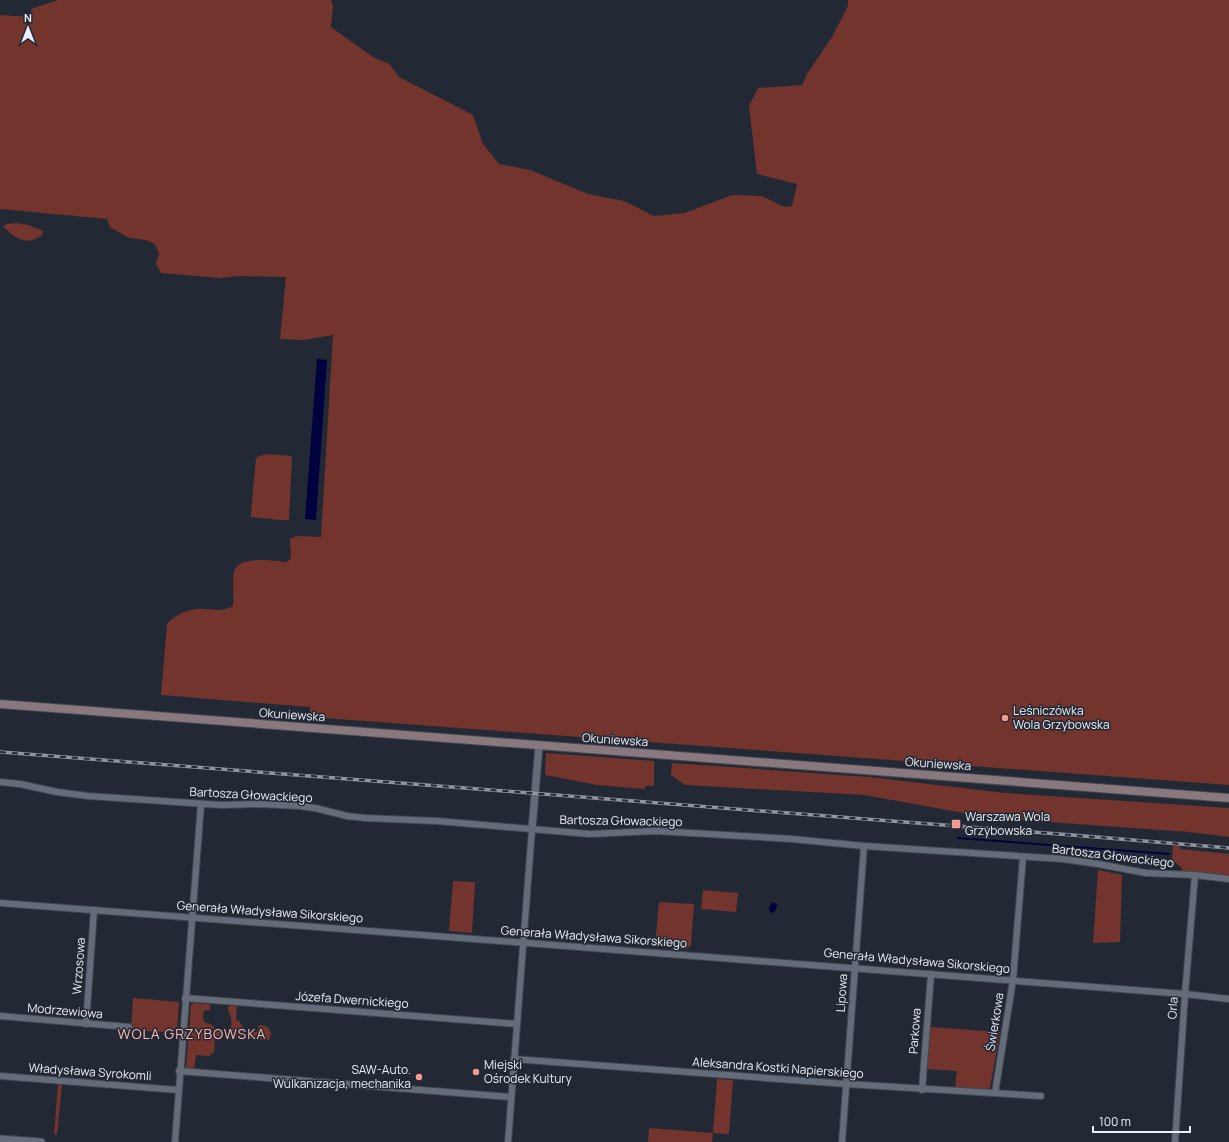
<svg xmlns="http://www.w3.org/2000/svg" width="1229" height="1142" viewBox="0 0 1229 1142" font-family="Manrope,sans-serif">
<rect width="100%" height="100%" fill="#222934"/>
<!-- green -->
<g fill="#73342d">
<path d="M58 0H331L333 5 331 27 373 57 389 64 399 77 473 115 483 144 499 164 530 170 588 194 624 201 654 216 685 213 732 195 762 196 784 207 792 206 797 184 757 174 749 106 758 88 802 85 807 74 832 37 848 6V0H1229V785L310 717V707L161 695 167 624C174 616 185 610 197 609 209 608 222 613 233 606 234 597 232 579 234 571 239 555 274 561 287 562L291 558 290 539 296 536 321 537 333 335 304 340 280 339 286 277 238 276 221 278 161 273 156 264 159 253 155 244 145 240 129 238 110 227 107 219 0 209V15L32 17 31 9Z"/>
<path d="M16 223 28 225 43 231 42 235C27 247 14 238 3 226L7 224Z"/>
<path d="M269 454 291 456 292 458 289 520H280L251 517V513L256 458 259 456Z"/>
<path d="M546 753 654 761V786H646L644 789 597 785 545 775Z"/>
<path d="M672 763 869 777 1005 793 1229 808V837L1189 832 992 818 864 795 685 785 671 775Z"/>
<path d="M1173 845 1180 846V849L1229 854V876L1182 872V868L1172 860Z"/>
<path d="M1098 870 1122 875 1120 942 1093 943Z"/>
<path d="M453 881 475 882 472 933 449 931Z"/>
<path d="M703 890 738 893 736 912 701 909Z"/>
<path d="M659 902 694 904 691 945 687 949 655 946Z"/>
<path d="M133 998 179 1002 177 1033 131 1030Z"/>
<path d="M193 1003 210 1004V1010H205C202 1013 203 1019 204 1022L212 1025 215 1029 226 1031 231 1028C231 1025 232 1021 231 1018 230 1012 226 1012 229 1006H237L236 1020 239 1021 245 1030 257 1032 259 1025C268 1025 274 1031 269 1040L215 1036 214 1052 209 1056 196 1055 194 1069 193 1070 186 1069 191 1005Z"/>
<path d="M930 1027 1000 1032 990 1088 988 1090 955 1087 957 1071 927 1069Z"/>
<path d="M717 1079 733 1080 729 1134 713 1133 712 1142H648L649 1128 713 1133Z"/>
<path d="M58 1084 62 1085 57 1135 54 1134Z"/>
</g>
<!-- water -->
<g fill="#00023f">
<path d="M317 359 327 360 316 520 305 519Z"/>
<path d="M772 902 777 904 776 910 773 913 770 912 769 908Z"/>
</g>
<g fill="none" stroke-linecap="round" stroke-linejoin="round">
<!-- stream -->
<path stroke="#00023f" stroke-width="2" d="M958 838 1169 854"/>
<!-- minor casing -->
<g stroke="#424650" stroke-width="8">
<g id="minor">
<path d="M0 782 20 784 57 792 88 796 221 805 260 804 299 806 315 808 347 816 365 818 437 821 590 834 656 831 792 839 864 846 1063 859 1098 864 1146 873 1195 875 1229 879"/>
<path d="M0 903C395 934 790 961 1185 994L1229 999"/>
<path d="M185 998 517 1024"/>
<path d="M0 1016 129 1027"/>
<path d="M86 1024 94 910"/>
<path d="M514 1059 846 1084 1041 1096"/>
<path d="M179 1071 511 1097"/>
<path d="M0 1076 178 1090"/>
<path d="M922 1090 931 974"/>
<path d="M995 1093 1013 980 1023 857"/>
<path d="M175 1142 201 804"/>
<path d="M508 1142 532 829"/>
<path d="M842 1142 864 846"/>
<path d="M1175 1142 1185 994 1195 875"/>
</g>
</g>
<!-- tertiary casing -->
<g stroke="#424650" stroke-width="9">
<g id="tertiary">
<path d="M532 829 539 746"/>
<path d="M0 1139 41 1142"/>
</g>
</g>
<!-- secondary casing -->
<g stroke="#424650" stroke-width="10">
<path id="secondary" d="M0 704 1229 798"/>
</g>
<!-- minor -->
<use href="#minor" stroke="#646c79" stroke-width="6"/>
<!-- tertiary -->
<use href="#tertiary" stroke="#646c79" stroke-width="7"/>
<!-- secondary -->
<use href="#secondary" stroke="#89787e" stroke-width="8"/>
<!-- rail casing -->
<g stroke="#90969f" stroke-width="3.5">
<path id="rail" d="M0 752 1072 835 1229 848"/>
</g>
<!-- rail -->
<use href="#rail" stroke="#222934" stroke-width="2" stroke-dasharray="6" stroke-linecap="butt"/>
</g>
<!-- markers -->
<g fill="#f59c91" stroke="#222934" stroke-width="1.5">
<circle cx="1005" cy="718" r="4"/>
<rect x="951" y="819" width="10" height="10" rx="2"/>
<circle cx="476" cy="1072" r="4"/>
<circle cx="419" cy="1077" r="4"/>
</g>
<g text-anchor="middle" stroke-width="3" stroke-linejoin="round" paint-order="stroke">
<!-- poi labels -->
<g font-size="12" fill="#ebeff7" stroke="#222934" text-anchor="start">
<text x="1013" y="715">Leśniczówka<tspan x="1013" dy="14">Wola Grzybowska</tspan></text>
<text x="965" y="821">Warszawa Wola<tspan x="965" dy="14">Grzybowska</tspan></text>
<text x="484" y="1069">Miejski<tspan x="484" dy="14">Ośrodek Kultury</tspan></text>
<text x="411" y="1074" text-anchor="end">SAW-Auto.<tspan x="411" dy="14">Wulkanizacja, mechanika</tspan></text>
</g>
<!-- street labels -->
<g font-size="12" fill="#ebeff7" stroke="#222934">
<text transform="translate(292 715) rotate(4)" y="4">Okuniewska</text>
<text transform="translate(615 740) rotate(4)" y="4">Okuniewska</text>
<text transform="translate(938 764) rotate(4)" y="4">Okuniewska</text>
<text transform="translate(251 795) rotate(3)" y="4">Bartosza Głowackiego</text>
<text transform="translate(621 821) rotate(1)" y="4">Bartosza Głowackiego</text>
<text transform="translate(1113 856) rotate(7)" y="4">Bartosza Głowackiego</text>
<text transform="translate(270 912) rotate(4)" y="4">Generała Władysława Sikorskiego</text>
<text transform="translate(594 937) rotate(4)" y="4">Generała Władysława Sikorskiego</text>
<text transform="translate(917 961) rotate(5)" y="4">Generała Władysława Sikorskiego</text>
<text transform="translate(79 966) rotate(-86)" y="4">Wrzosowa</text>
<text transform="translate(842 993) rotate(-86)" y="4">Lipowa</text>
<text transform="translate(352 1000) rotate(4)" y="4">Józefa Dwernickiego</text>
<text transform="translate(1173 1008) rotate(-86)" y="4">Orla</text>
<text transform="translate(65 1011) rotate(5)" y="4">Modrzewiowa</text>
<text transform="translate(995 1022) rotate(-81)" y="4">Świerkowa</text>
<text transform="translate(915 1031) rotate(-86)" y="4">Parkowa</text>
<text transform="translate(778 1068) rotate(4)" y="4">Aleksandra Kostki Napierskiego</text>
<text transform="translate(90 1072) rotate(4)" y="4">Władysława Syrokomli</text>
</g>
<!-- quarter labels -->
<g font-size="14" letter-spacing="1" fill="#fcb8af" stroke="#222934">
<text x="192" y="1039">WOLA GRZYBOWSKA</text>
</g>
</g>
<!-- north arrow -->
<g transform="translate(28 28)" stroke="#222934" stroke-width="3" paint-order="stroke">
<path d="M0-3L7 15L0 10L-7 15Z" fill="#ebeff7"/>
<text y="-6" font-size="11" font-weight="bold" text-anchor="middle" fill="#ebeff7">N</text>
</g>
<!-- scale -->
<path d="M1093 1126v6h97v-6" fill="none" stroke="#ebeff7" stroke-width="2"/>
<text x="1099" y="1126" font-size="12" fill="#ebeff7" stroke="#222934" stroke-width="3" paint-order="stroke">100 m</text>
</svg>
